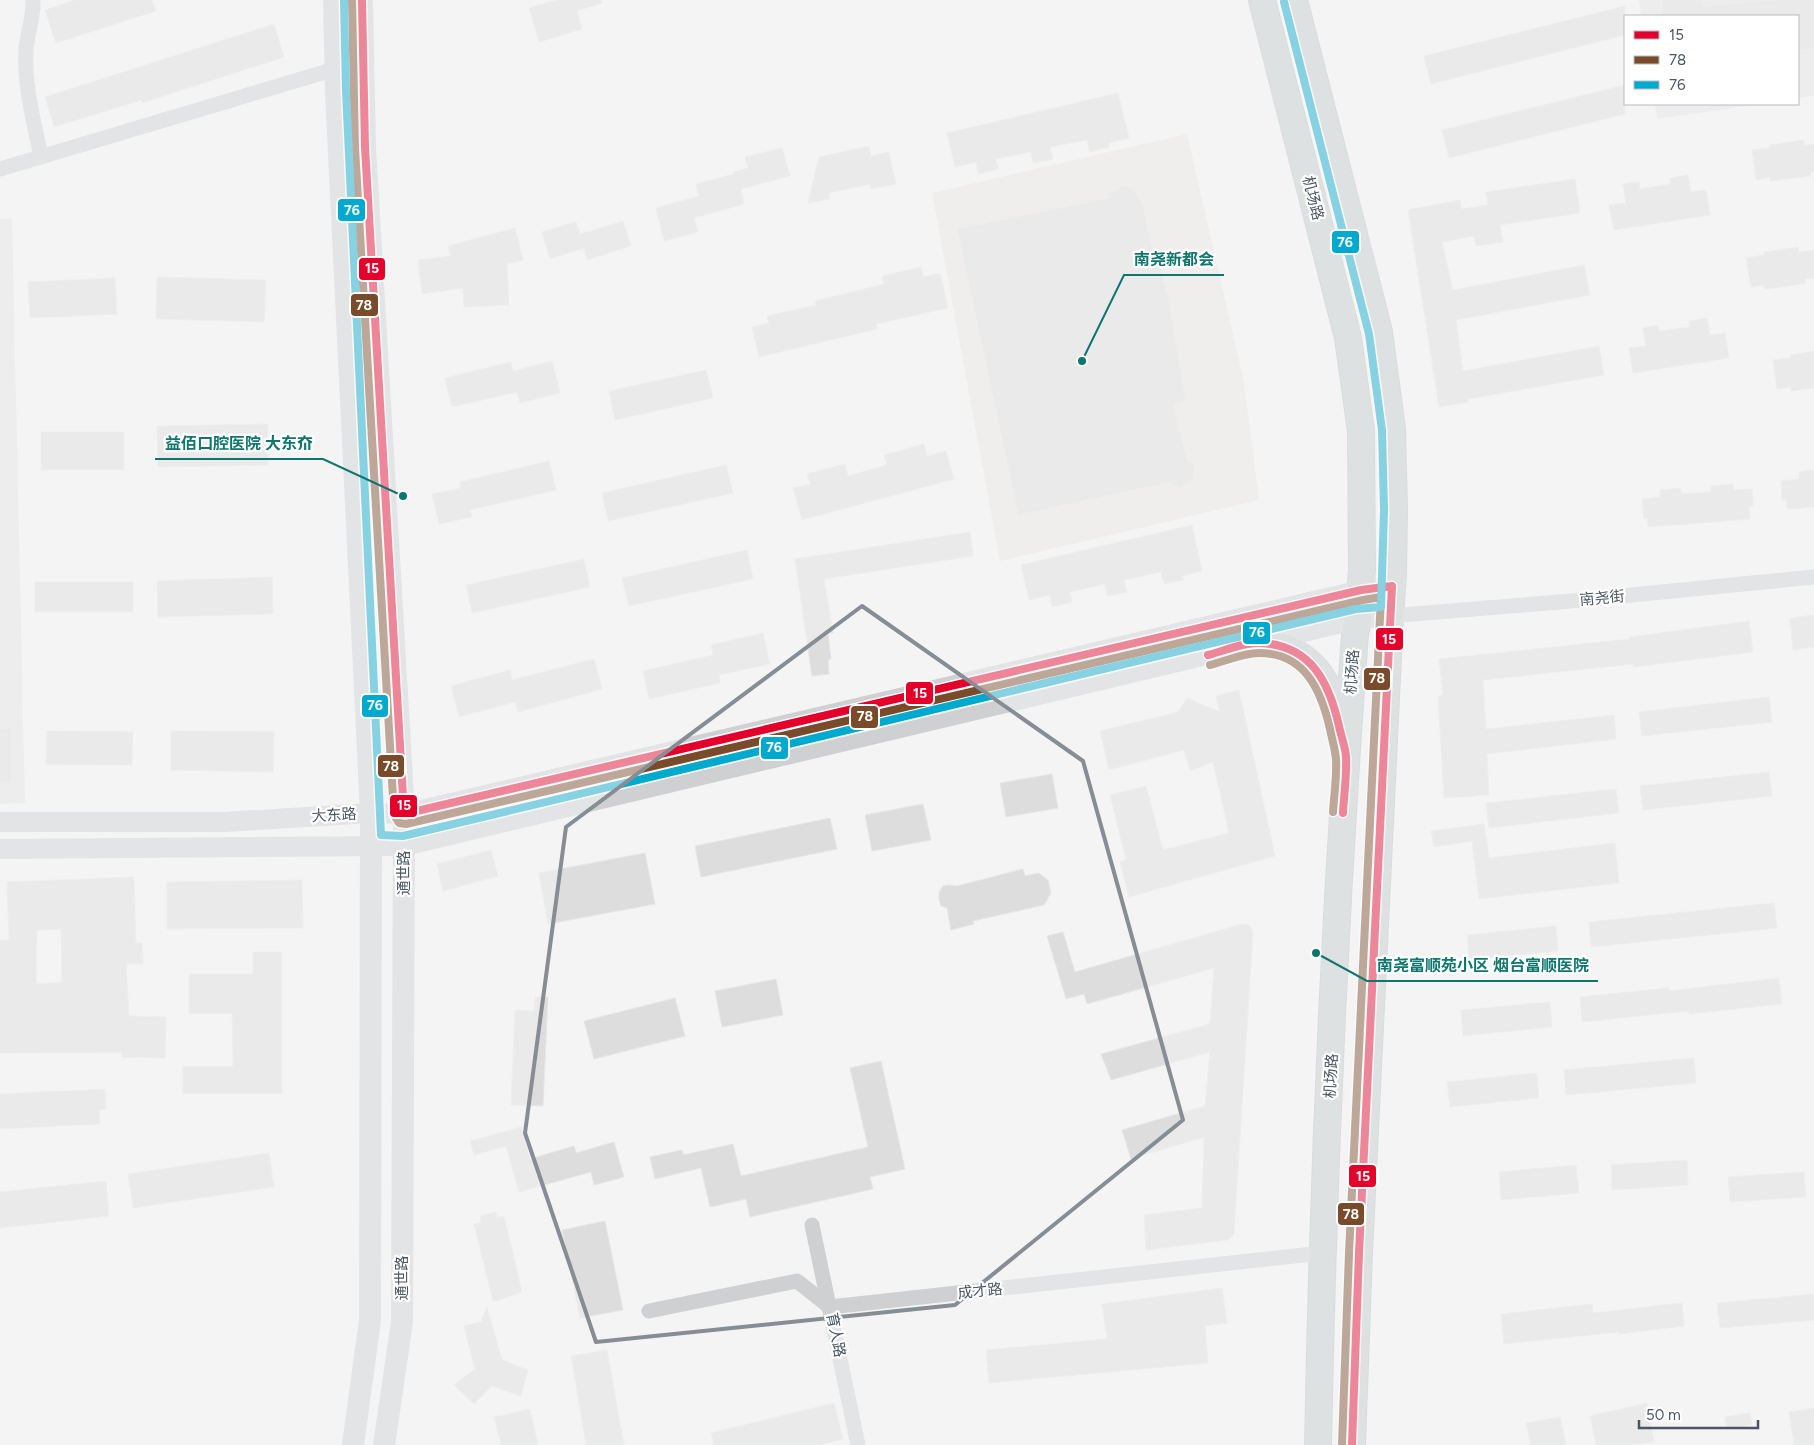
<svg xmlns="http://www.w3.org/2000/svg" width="1814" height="1445" viewBox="0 0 1814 1445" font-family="Figtree,'Noto Sans SC',sans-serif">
<rect width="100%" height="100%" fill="#f4f4f4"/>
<!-- commercial -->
<path fill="#e8e7e3" d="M1187 134 1244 382 1259 500 1000 561 932 193Z"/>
<!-- education -->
<g fill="#e6e5e6">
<path d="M1639 0H1814V96L1798 98V16H1641Z"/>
<path d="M1655 104H1761L1657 119Z"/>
<path d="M12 218 25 803 0 804V219Z"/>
</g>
<!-- building -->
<g fill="#ddddde" stroke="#e5e6e7" fill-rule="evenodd">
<path d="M75 0H152L156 11 56 43 45 10Z"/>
<path d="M556 0H601L602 3 577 11 582 29 539 42 529 8Z"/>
<path d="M1662 0H1702V6L1777 0H1814V49L1798 50V16H1663Z"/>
<path d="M1625 6V35L1431 84 1424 56Z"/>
<path d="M274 24 284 57 142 103 141 100 54 127 45 97Z"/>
<path d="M1625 85V114L1449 158 1442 130Z"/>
<path d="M1118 93 1129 138 1109 143V147L1090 152 1087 140 1050 147 1053 159 1033 163 1031 152 996 159 998 169 978 174 976 162 955 167 947 133Z"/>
<path d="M1804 140V145L1814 144V171L1811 172V176L1770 181V177L1756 180 1752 150 1770 148V145Z"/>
<path d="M869 146 871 156 889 152 896 184 871 189 870 184 829 193 830 199 808 203 819 157Z"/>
<path d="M782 148 790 176 741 189 744 204 694 218 698 232 664 241 656 208 699 196 696 184 734 174V172L748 168 745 157Z"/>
<path d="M1688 175 1691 192 1706 190 1710 215 1614 230 1609 205 1626 203 1623 184 1639 182 1640 189 1671 184 1670 178Z"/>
<path d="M1575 179 1580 213 1500 225 1503 242 1476 246 1474 236 1442 242 1453 290 1584 265 1590 295 1456 320 1463 371 1599 346 1604 375 1468 399V402L1439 407 1408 210 1460 200 1461 209 1488 205 1486 192Z"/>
<path d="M1126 186 1132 189 1142 202 1156 264H1159L1169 301 1186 401 1173 405 1187 460 1194 464V478L1180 488 1176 487 1170 482 1018 515 957 229 1109 198 1110 192Z"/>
<path d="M623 221 631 246 587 260 584 248 550 259 542 232 576 222 580 234Z"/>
<path d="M515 228 523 260 507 264 509 305 464 307 463 288 422 294 418 260 451 256 448 246Z"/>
<path d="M1798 247 1799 252 1814 250V278L1805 279 1806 283 1789 286 1765 289 1764 285 1751 287 1746 258 1764 255V252Z"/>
<path d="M921 267 923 277 940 273 948 308 876 324 877 329 759 357 752 327 769 323 767 316 816 305 815 301 884 284 882 276Z"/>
<path d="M157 277 266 280 264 322 156 319Z"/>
<path d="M115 278 117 314 30 318 28 282Z"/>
<path d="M1707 318 1710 335 1725 333 1729 358 1633 373 1629 348 1646 346 1643 328 1658 325 1659 331 1690 327 1689 321Z"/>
<path d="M1814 351V388L1791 391V387L1777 389 1773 360 1791 358 1790 355Z"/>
<path d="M552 361 560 393 520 403 517 392 452 407 445 378 511 362 513 371Z"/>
<path d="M706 370 713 398 615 420 609 391Z"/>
<path d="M268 424V465L158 467 157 426Z"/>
<rect x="41" y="432" width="83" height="38"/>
<path d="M924 444 927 456 946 451 954 479 802 520 793 488 810 484 807 474 845 464 848 476 887 465 884 455Z"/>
<path d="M549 461 556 490 470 510 472 517 439 524 432 494 461 488 460 482Z"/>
<path d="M726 465 733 493 608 521 602 493Z"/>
<path d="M1814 470V507L1787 509 1786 500H1782L1781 481 1799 479V472Z"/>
<path d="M1733 484 1734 490 1752 489 1753 506H1749L1750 519 1648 527 1647 518 1644 519 1642 499 1660 497V490L1681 488V494L1711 492V486Z"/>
<path d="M1192 525 1202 571 1182 576 1184 580 1164 584 1161 572 1124 580 1127 592 1107 596 1105 584 1070 592 1072 602 1052 607 1050 595 1029 600 1021 565Z"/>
<path d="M970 532 973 556 824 579 833 633H828L831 659 828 660 829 674 812 676 795 559Z"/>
<path d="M747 550 753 579 629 606 622 578Z"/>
<path d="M584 559 590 587 472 613 466 585Z"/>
<path d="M272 577 273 614 158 617 157 581Z"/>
<rect x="35" y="582" width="98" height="30"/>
<path d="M1814 615V647L1793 650 1790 618Z"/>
<path d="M1749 621 1753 652 1633 667V664L1483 680 1486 729 1614 715 1616 739 1487 754 1489 795 1444 798 1438 696 1443 695 1439 659 1630 639V637Z"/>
<path d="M763 633 770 664 719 675 720 683 649 699 643 671 713 655 711 645Z"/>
<path d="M594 659 602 689 518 712 515 702 459 717 451 686 510 670 512 680Z"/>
<path d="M1239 690 1275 856 1129 897 1120 862 1126 860 1110 795 1146 786 1163 850 1229 833 1213 762 1190 771 1184 750 1109 770 1100 731 1178 712 1187 698 1220 712 1216 696Z"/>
<path d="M1769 697 1772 722 1642 736 1639 712Z"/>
<rect x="0" y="729" width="12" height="54"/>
<path d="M47 731 133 732 132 765 46 764Z"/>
<path d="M171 731 274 732 273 772 171 770Z"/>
<path d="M1769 772 1772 796 1643 810 1640 786Z"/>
<path d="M1052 774 1058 808 1006 817 1000 783Z"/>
<path d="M1616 789 1619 813 1489 828 1486 803Z"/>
<path d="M923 804 931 840 872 851 865 815Z"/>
<path d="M830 818 837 849 701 877 695 846Z"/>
<path d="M1484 824 1489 858 1615 843 1619 883 1479 899 1472 841 1434 847 1431 831Z"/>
<path d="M491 850 498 876 443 891 437 864Z"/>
<path d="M645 853 655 904 548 924 539 873Z"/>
<path d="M1023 869 1025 876 1039 873 1048 880 1051 893 1044 905 973 921 974 924 951 930 947 908 941 906 939 899V892L943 886 949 885 957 886Z"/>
<path d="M134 877 136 943H142L143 964H126L129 1016 166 1017 165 1058 122 1057V1052L0 1053V940H9L7 882ZM61 929 62 982 36 984 37 930Z"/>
<path d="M302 880 303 928 167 929V882Z"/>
<path d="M1774 903 1777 928 1591 947 1589 922Z"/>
<path d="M1242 924 1249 925 1253 933 1234 1233 1231 1238 1227 1240 1146 1250 1144 1215 1202 1208 1204 1137 1131 1159 1122 1130 1205 1106 1210 1052 1111 1080 1101 1054 1210 1024 1214 968 1087 1004 1084 994 1066 999 1047 936 1063 932 1075 972Z"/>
<path d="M1556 926 1558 951 1469 960 1467 935Z"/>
<path d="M253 952H282V1094H183V1066H233L232 1014H189V974H253Z"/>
<path d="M1779 978 1782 1004 1689 1014 1688 1011 1582 1022 1580 997 1669 988V991Z"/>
<path d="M776 979 783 1015 722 1027 715 991Z"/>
<path d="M535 997H548L543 1106 511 1105 515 1010 534 1011Z"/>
<path d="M675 998 685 1036 594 1059 584 1021Z"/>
<path d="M1550 1002 1552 1027 1463 1036 1461 1010Z"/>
<path d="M1694 1058 1696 1083 1566 1095 1564 1070Z"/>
<path d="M881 1061 905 1169 870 1177 873 1189 750 1217 746 1199 710 1207 701 1168 655 1179 650 1157 682 1150 683 1155 733 1144 741 1176 868 1147 850 1068Z"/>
<path d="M1537 1073 1539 1098 1450 1107 1447 1082Z"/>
<path d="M105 1089 106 1109 99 1110 100 1124 0 1129V1094Z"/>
<path d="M521 1127 530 1159 574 1146 576 1153 614 1142 624 1177 594 1185 591 1172 519 1192 506 1146 474 1155 470 1141Z"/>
<path d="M269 1153 274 1187 133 1208 128 1174Z"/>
<path d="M1687 1160 1688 1185 1612 1190 1611 1165Z"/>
<path d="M1576 1165 1579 1193 1501 1200 1499 1172Z"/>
<path d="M1804 1172 1806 1197 1730 1202 1728 1177Z"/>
<path d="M106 1181 109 1216 0 1228V1192Z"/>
<path d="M496 1212 497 1218 504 1216 522 1292 493 1302 474 1224 481 1223 480 1216Z"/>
<path d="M605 1221 623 1310 580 1318 562 1230Z"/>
<path d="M1222 1288 1227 1323 1205 1326 1208 1363 989 1383 986 1350 1107 1339 1102 1304Z"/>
<path d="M1814 1294V1320L1720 1328 1717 1303Z"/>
<path d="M1682 1303 1684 1326 1619 1334 1618 1332 1504 1344 1501 1314 1592 1304 1593 1313Z"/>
<path d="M487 1307 502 1360 528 1370 521 1396 492 1386 474 1404 454 1385 475 1369 464 1326 481 1322Z"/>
<path d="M607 1350 624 1445H586L571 1356Z"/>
<path d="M834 1403 843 1439 820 1445H714L711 1433Z"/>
<path d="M1647 1403 1654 1442 1630 1445H1596L1590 1416Z"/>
<path d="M1814 1408V1445H1794L1789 1412Z"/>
<path d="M530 1409 538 1445H501L494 1417Z"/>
<path d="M1750 1413 1752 1425 1727 1429 1725 1417Z"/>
<path d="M1560 1417 1566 1445H1531L1526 1423Z"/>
</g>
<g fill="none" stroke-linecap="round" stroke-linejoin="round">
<!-- trunk casing -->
<g stroke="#b9bec3" stroke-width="28">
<g id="trunk">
<path d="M1262 0 1348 338 1361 431 1362 570 1358 619 1355 635C1335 904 1323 1175 1318 1445"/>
<path d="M1294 0 1379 332 1392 429 1394 510 1393 574 1390 616 1359 1253 1352 1445"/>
<path d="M1258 643C1267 644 1277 645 1285 648 1324 663 1333 695 1341 733"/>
</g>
</g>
<!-- minor -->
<g stroke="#ced0d2" stroke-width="15">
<path d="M33 0C34 17 27 33 26 50 24 86 34 122 41 157"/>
<path d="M0 169 335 69"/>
<path d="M1390 616 1571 601 1814 577"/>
<path d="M812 1225 858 1445"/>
<path d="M649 1311 797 1281 830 1307 1322 1253"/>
</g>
<!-- tertiary -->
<g stroke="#ced0d2" stroke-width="20">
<path d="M0 822H224L371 813 404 814 1361 590 1392 586"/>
<path d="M0 849 404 846 1358 619 1390 616"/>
</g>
<!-- secondary -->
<g stroke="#ced0d4" stroke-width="22">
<path d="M334 0 336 91 371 813 370 1320 353 1445"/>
<path d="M362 0 365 147 404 814 402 1322 384 1445"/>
</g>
<!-- trunk -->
<use href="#trunk" stroke="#c4c9cd" stroke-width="26"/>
<!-- bus-1 casing -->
<g stroke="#fff" stroke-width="11">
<g id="bus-1">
<path d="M362 0 365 147 404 814 1361 590 1392 586 1359 1253 1352 1445"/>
<path d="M1208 655C1224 651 1243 642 1260 643 1311 645 1329 682 1339 726 1341 736 1345 746 1346 756 1347 775 1344 794 1343 813"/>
</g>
</g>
<!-- bus-2 casing -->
<g stroke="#fff" stroke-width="11">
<g id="bus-2">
<path d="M352 0 355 148 394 815 399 823 406 824 1363 600 1381 597 1349 1253 1342 1445"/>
<path d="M1210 665C1226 661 1243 653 1259 653 1305 653 1321 690 1330 729 1332 739 1335 749 1336 759 1337 777 1334 795 1333 812"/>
</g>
</g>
<!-- bus-3 casing -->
<g stroke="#fff" stroke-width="11">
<path id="bus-3" d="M344 0 346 91 381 835 403 836 1356 609 1381 607 1384 510 1382 430 1369 334 1284 2"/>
</g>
<!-- bus-1 -->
<use href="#bus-1" stroke="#e4002b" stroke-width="8"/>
<!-- bus-2 -->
<use href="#bus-2" stroke="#7a4b2a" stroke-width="8"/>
<!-- bus-3 -->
<use href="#bus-3" stroke="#00a9ce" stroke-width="8"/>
</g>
<!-- marked area -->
<path d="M0 0H1814V1445H0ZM862 606 1083 761 1183 1120 955 1305 596 1342 525 1133 566 827Z" fill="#f4f4f4" fill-opacity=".55" fill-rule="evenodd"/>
<path fill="none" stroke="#868d94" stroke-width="4" stroke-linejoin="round" d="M862 606 1083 761 1183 1120 955 1305 596 1342 525 1133 566 827Z"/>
<g text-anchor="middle" stroke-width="4.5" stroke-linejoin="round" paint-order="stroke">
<!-- street labels -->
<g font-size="15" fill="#4a5661" stroke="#fff">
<text transform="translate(1313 198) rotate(76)" y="5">机场路</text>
<text transform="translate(1602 598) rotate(-5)" y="5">南尧街</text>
<text transform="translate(1352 672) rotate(-86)" y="5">机场路</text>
<text transform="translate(334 815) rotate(-3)" y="5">大东路</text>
<text transform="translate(404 873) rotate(-90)" y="5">通世路</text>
<text transform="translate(1331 1076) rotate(-87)" y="5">机场路</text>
<text transform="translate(402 1278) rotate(-90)" y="5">通世路</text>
<text transform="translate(980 1291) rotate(-6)" y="5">成才路</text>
<text transform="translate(836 1335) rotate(79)" y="5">育人路</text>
</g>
</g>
<!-- callouts -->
<path fill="none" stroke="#0f766e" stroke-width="2" d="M1082 361L1124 275H1224M403 496L323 459H155M1316 953L1367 981H1598"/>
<g fill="#0f766e" stroke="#fff" stroke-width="2">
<circle cx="1082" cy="361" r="5"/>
<circle cx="403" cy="496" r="5"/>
<circle cx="1316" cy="953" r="5"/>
</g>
<g font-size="16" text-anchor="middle" font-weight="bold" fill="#0f766e" stroke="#fff" stroke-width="4.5" stroke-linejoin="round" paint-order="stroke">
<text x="1174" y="265">南尧新都会</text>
<text x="239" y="449">益佰口腔医院 大东夼</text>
<text x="1483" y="971">南尧富顺苑小区 烟台富顺医院</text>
</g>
<g stroke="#fff" stroke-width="2">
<rect x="337" y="198" width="29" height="24" rx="5" fill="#00a9ce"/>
<rect x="1331" y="230" width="29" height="24" rx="5" fill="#00a9ce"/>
<rect x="358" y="257" width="28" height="24" rx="5" fill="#e4002b"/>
<rect x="350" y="293" width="29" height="24" rx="5" fill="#7a4b2a"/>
<rect x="1242" y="621" width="29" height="24" rx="5" fill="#00a9ce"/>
<rect x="1375" y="627" width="29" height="24" rx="5" fill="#e4002b"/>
<rect x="1363" y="667" width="28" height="24" rx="5" fill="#7a4b2a"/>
<rect x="905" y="681" width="29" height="24" rx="5" fill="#e4002b"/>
<rect x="361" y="694" width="28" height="24" rx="5" fill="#00a9ce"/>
<rect x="850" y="705" width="29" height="24" rx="5" fill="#7a4b2a"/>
<rect x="760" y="736" width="29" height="24" rx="5" fill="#00a9ce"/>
<rect x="377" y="754" width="28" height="24" rx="5" fill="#7a4b2a"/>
<rect x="389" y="794" width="29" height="24" rx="5" fill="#e4002b"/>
<rect x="1348" y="1164" width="29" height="24" rx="5" fill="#e4002b"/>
<rect x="1337" y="1202" width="28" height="24" rx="5" fill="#7a4b2a"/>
</g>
<g font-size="14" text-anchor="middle" font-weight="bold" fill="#fff">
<text x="352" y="215">76</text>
<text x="1345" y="247">76</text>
<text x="372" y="273">15</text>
<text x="364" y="310">78</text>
<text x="1257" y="637">76</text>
<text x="1389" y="644">15</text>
<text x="1377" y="683">78</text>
<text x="920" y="698">15</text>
<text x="375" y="710">76</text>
<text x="865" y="721">78</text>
<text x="774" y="752">76</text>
<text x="391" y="771">78</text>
<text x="404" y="810">15</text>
<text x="1363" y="1181">15</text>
<text x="1351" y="1219">78</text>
</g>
<!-- legend -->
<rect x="1624" y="15" width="175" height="90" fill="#ffffff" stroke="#b7bbc0"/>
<rect x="1634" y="31" width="25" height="8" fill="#e4002b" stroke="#b7bbc0"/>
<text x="1669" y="40" font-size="15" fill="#4a5661">15</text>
<rect x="1634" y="56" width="25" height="8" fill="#7a4b2a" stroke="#b7bbc0"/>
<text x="1669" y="65" font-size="15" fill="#4a5661">78</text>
<rect x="1634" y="81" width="25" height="8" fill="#00a9ce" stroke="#b7bbc0"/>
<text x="1669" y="90" font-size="15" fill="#4a5661">76</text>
<!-- scale -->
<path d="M1639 1420v8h119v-8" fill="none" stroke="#4a5661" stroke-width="2.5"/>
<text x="1646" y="1420" font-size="15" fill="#4a5661" stroke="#ffffff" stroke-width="4" paint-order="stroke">50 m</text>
</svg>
